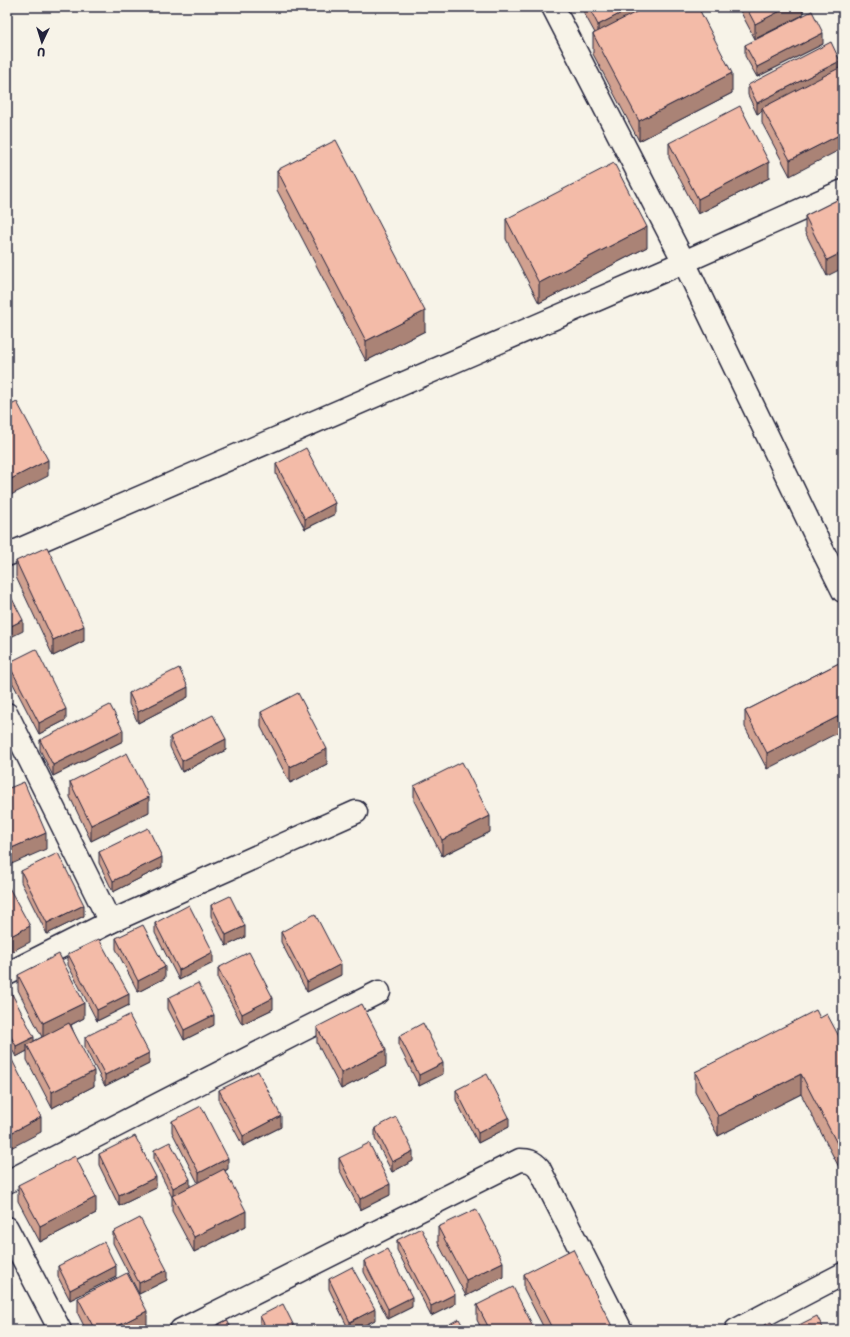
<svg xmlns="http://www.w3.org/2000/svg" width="850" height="1337" viewBox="0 0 850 1337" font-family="'Playpen Sans',sans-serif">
<rect width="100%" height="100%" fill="#f7f3e8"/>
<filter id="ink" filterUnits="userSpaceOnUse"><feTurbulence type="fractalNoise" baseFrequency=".025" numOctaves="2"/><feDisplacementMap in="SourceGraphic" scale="8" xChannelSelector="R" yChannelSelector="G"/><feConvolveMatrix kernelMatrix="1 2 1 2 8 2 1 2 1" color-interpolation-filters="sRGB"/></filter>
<g filter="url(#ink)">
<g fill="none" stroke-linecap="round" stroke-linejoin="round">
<!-- minor casing -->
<g stroke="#22223b" stroke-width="25">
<g id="minor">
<path d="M553 7 684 262 820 545 843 591"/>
<path d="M7 555 684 262 843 191"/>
<path d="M7 714 110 922"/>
<path d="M7 974 110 922 356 812"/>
<path d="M7 1182 299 1032 379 992"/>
<path d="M7 1228 60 1330"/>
<path d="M181 1330 520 1160C528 1160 533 1161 539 1168L621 1330"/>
<path d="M736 1330 843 1274"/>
</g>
</g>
<!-- minor -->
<use href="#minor" stroke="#f7f3e8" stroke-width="22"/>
</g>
<!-- wall -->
<g fill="#d1a190" stroke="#22223b">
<path d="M584 7H698L732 93 639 141 593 54V34L595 33 584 13Z"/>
<path d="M738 7H803V15L755 39Z"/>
<path d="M823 44 757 77 745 56V45Z"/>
<path d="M840 68 790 176 762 123V111L757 114 748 95V85Z"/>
<path d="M669 143 769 178 698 214 669 158Z"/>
<path d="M277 170 425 331 366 361 277 190Z"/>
<path d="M843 197 827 276 805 232V216Z"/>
<path d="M506 219 647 247 539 303 506 239Z"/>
<path d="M276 464 335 514 305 529 276 474Z"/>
<path d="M16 561 84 641 53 656 16 577Z"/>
<path d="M841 662 767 769 745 727V711Z"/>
<path d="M8 663 66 720 39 734 8 674Z"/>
<path d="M129 693 188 697 138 723 129 704Z"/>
<path d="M261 712 327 764 290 783 261 727Z"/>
<path d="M170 737 226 750 182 772 170 747Z"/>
<path d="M40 740 123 741 53 776 40 750Z"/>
<path d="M70 782 149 812 91 841 70 797Z"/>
<path d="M414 786 490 832 442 856 414 801Z"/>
<path d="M99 852 162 867 113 892 99 863Z"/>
<path d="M21 871 84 916 47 934 21 882Z"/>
<path d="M211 905 245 937 226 946 211 916Z"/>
<path d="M155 923 213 963 179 980 155 933Z"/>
<path d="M281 932 341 975 307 992 281 942Z"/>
<path d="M116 938 165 978 138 992 116 949Z"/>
<path d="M68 954 129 1005 97 1021 68 965Z"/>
<path d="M218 968 273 1009 242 1024 218 979Z"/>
<path d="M18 975 84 1018 71 1025 94 1086 52 1108 27 1060V1051L16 1057 7 1040V991L34 1041 42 1037 18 990Z"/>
<path d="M168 998 214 1025 184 1040 168 1009Z"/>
<path d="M820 1018 843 1044V1175L801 1094 718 1136 695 1092V1072Z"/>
<path d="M317 1027 386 1066 341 1089 317 1043Z"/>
<path d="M399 1036 443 1074 419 1086 399 1046Z"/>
<path d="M85 1037 149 1064 105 1086 85 1048Z"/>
<path d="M219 1090 281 1127 243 1146 219 1101Z"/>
<path d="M456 1090 509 1127 478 1143 456 1100Z"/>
<path d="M172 1121 228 1169 225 1171 246 1226 194 1252 172 1211V1197L154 1161V1150L190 1187 198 1183 172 1132Z"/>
<path d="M375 1128 413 1161 392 1172 375 1139Z"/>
<path d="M99 1154 156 1188 119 1206 99 1165Z"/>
<path d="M339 1158 390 1195 360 1210 339 1169Z"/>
<path d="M18 1185 96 1213 40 1242 18 1201Z"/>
<path d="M438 1227 503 1277 466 1296 438 1243Z"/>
<path d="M113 1232 167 1280 139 1294 113 1243Z"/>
<path d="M397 1240 455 1304 431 1316 397 1250Z"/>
<path d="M364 1261 412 1307 388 1319 364 1272Z"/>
<path d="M58 1266 116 1277 70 1300 58 1277Z"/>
<path d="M524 1274 614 1330H545L524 1289Z"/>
<path d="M329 1279 375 1320 355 1330H349L329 1289Z"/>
<path d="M78 1298 147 1327 140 1330H86L78 1314Z"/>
<path d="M477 1305 535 1330H482L477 1320Z"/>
<path d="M260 1316 296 1330H262L260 1326Z"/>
</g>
<!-- shaded-wall -->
<g fill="#aa8376" stroke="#22223b">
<path d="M633 7H663L598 40V25Z"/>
<path d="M788 7H803V15L755 39V24Z"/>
<path d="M823 33V44L757 77V67Z"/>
<path d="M840 61V71L762 108V111L757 114V103Z"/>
<path d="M732 73V93L639 141V121Z"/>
<path d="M843 133V148L790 176V160Z"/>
<path d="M769 162V178L698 214V199Z"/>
<path d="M647 227V247L539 303V283Z"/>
<path d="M843 252V268L827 276V260Z"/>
<path d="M425 311V331L366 361V341Z"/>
<path d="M48 460V476L7 497V481Z"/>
<path d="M335 503V514L305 529V519Z"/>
<path d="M23 620V631L7 639V628Z"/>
<path d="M84 626V641L53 656V640Z"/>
<path d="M188 687V697L138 723V712Z"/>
<path d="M66 709V720L39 734V723Z"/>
<path d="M843 714V730L767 769V753Z"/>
<path d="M123 730V741L53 776V765Z"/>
<path d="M226 739V750L182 772V761Z"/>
<path d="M327 749V764L290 783V767Z"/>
<path d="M149 797V812L91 841V825Z"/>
<path d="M490 816V832L442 856V840Z"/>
<path d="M46 833V849L7 866V850Z"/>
<path d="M162 857V867L113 892V881Z"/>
<path d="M84 905V916L47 934V923Z"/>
<path d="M30 926V942L7 954V938Z"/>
<path d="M245 926V937L226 946V935Z"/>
<path d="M213 952V963L179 980V970Z"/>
<path d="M341 964V975L307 992V982Z"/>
<path d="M165 967V978L138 992V981Z"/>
<path d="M129 994V1005L97 1021V1010Z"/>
<path d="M273 998V1009L242 1024V1014Z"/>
<path d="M84 1003V1018L43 1039V1023Z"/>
<path d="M214 1015V1025L184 1040V1030Z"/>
<path d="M34 1037V1047L27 1045V1051L16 1057V1046Z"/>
<path d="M386 1050V1066L341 1089V1073Z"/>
<path d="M149 1053V1064L105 1086V1075Z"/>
<path d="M443 1063V1074L419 1086V1075Z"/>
<path d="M94 1071V1086L52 1108V1092Z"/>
<path d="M801 1074V1094L718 1136V1116Z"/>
<path d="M281 1116V1127L243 1146V1136Z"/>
<path d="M41 1117V1132L7 1150V1135Z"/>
<path d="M509 1117V1127L478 1143V1133Z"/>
<path d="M413 1151V1161L392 1172V1162Z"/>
<path d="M228 1158V1169L199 1184V1173Z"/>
<path d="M156 1177V1188L119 1206V1195Z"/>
<path d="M190 1179V1190L173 1197V1188Z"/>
<path d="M390 1184V1195L360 1210V1199Z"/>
<path d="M96 1197V1213L40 1242V1226Z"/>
<path d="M246 1211V1226L194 1252V1237Z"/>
<path d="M503 1262V1277L466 1296V1280Z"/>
<path d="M116 1266V1277L70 1300V1290Z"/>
<path d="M167 1270V1280L139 1294V1283Z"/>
<path d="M11 1285V1296L7 1297V1287Z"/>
<path d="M455 1294V1304L431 1316V1306Z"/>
<path d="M412 1297V1307L388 1319V1309Z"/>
<path d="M375 1309V1320L355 1330H350V1322Z"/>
<path d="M147 1311V1327L140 1330H110Z"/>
</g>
<!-- building -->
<g fill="#f3bba8" stroke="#22223b">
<path d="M589 7H633L598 25Z"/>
<path d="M646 7H698L732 73 639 121 593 34Z"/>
<path d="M746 7H788L755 24Z"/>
<path d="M812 11 823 33 757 67 745 45Z"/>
<path d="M831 42 840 61 757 103 748 85Z"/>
<path d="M843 66V133L790 160 762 108Z"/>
<path d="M740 106 769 162 698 199 669 143Z"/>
<path d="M336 140 425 311 366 341 277 170Z"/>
<path d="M614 163 647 227 539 283 506 219Z"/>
<path d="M843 197V252L827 260 805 216Z"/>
<path d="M17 402 48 460 7 481V407Z"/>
<path d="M306 448 335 503 305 519 276 464Z"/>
<path d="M47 547 84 626 53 640 16 561Z"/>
<path d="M7 589 23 620 7 628Z"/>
<path d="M36 649 66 709 39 723 8 663Z"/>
<path d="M841 662 843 666V714L767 753 745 711Z"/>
<path d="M179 668 188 687 138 712 129 693Z"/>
<path d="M298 693 327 749 290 767 261 712Z"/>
<path d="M110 705 123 730 53 765 40 740Z"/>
<path d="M213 715 226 739 182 761 170 737Z"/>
<path d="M127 753 149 797 91 825 70 782Z"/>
<path d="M462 762 490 816 442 840 414 786Z"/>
<path d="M24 782 46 833 7 850V789Z"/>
<path d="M148 828 162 857 113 881 99 852Z"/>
<path d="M58 853 84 905 47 923 21 871Z"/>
<path d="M7 884 30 926 7 938Z"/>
<path d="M230 896 245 926 226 935 211 905Z"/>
<path d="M189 905 213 952 179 970 155 923Z"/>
<path d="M315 914 341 964 307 982 281 932Z"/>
<path d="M143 925 165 967 138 981 116 938Z"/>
<path d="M99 939 129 994 97 1010 68 954Z"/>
<path d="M249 952 273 998 242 1014 218 968Z"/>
<path d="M59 954 84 1003 43 1023 18 975Z"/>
<path d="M198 983 214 1015 184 1030 168 998Z"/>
<path d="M10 990 34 1037 16 1046 7 1029V991Z"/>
<path d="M362 1004 386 1050 341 1073 317 1027Z"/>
<path d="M816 1010 820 1018 827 1014 843 1044V1155L801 1074 718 1116 695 1072Z"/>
<path d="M129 1015 149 1053 105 1075 85 1037Z"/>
<path d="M69 1023 94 1071 52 1092 27 1045Z"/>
<path d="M423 1023 443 1063 419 1075 399 1036Z"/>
<path d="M10 1056 41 1117 7 1135V1058Z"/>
<path d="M258 1071 281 1116 243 1136 219 1090Z"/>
<path d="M487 1074 509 1117 478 1133 456 1090Z"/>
<path d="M201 1106 228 1158 199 1173 172 1121Z"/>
<path d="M396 1117 413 1151 392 1162 375 1128Z"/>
<path d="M135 1136 156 1177 119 1195 99 1154Z"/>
<path d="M170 1142 190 1179 173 1188 154 1150Z"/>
<path d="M369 1143 390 1184 360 1199 339 1158Z"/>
<path d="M75 1156 96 1197 40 1226 18 1185Z"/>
<path d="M224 1169 246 1211 194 1237 172 1196Z"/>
<path d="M476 1209 503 1262 466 1280 438 1227Z"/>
<path d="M140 1218 167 1270 139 1283 113 1232Z"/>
<path d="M421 1228 455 1294 431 1306 397 1240Z"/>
<path d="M104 1242 116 1266 70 1290 58 1266Z"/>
<path d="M387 1249 412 1297 388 1309 364 1261Z"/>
<path d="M573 1249 614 1330H553L524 1274Z"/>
<path d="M352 1267 375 1309 350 1322 329 1279Z"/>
<path d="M127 1273 147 1311 110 1330H95L78 1298Z"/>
<path d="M7 1278 11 1285 7 1287Z"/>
<path d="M513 1287 535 1330H490L477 1305Z"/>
<path d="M283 1304 296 1330H267L260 1316Z"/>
<path d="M817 1316 824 1330H792L791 1329Z"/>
<path d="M459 1319 465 1330H438Z"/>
<path d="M227 1320 232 1330H208Z"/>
<path d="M771 1322 775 1330H755Z"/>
</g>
</g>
<!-- margin -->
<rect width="850" height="1337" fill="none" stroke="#f7f3e8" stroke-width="24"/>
<rect x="12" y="12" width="826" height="1313" fill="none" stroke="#22223b" stroke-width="1.5" filter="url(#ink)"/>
<!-- north arrow -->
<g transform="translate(42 42) rotate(184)" stroke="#f7f3e8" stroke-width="3" paint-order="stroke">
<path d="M0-3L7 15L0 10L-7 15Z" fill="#22223b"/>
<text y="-6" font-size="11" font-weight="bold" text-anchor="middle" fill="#22223b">U</text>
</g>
</svg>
